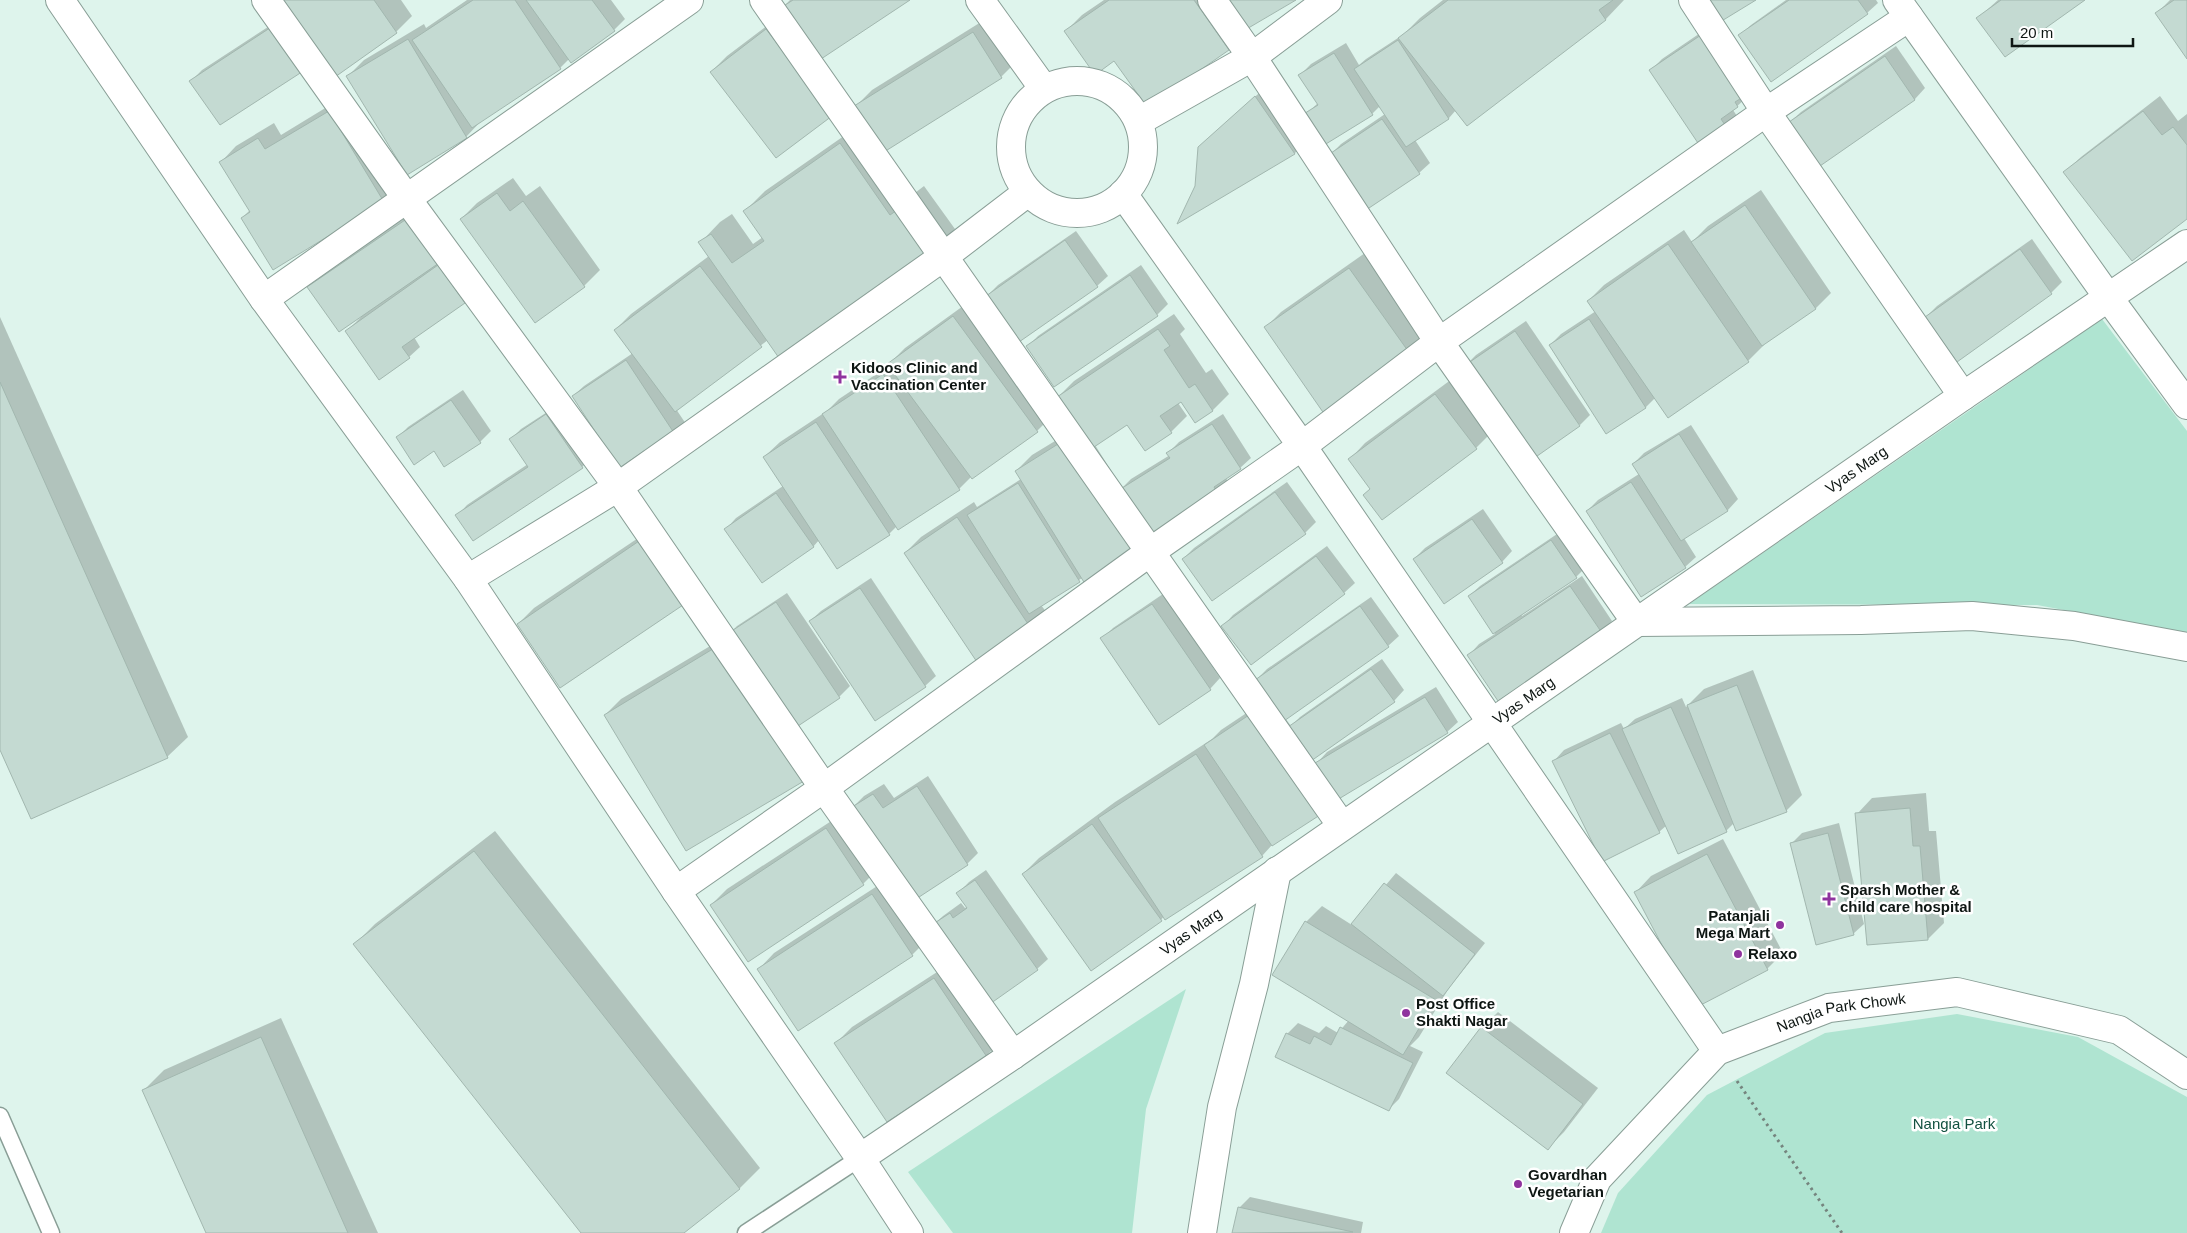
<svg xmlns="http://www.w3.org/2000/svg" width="2187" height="1233" viewBox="0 0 2187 1233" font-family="Helvetica,sans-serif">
<rect width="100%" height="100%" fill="#def4ec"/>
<!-- green -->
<g fill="#afe4d1">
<path d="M2102 319 2187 431V633L2037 605 1689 604Z"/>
<path d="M1186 989 1146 1109 1132 1233H953L908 1172Z"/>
<path d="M1957 1014 2078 1037 2187 1097V1233H1601L1618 1193 1707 1095 1825 1033Z"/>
</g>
<!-- shadow -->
<g fill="#0003">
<path d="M283 0H401L412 16 396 32 297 20 191 81 202 70 291 12Z"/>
<path d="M467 0H611L625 19 614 30 570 58 560 68 482 120 466 137 407 173 348 76 364 60 424 24 426 28Z"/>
<path d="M790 0H907L817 60 711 72 727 56 784 13 781 9Z"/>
<path d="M1104 0H1221L1244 33 1229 49 1147 106 1115 59 1066 31 1082 15Z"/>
<path d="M1443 0H1624L1606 19 1467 124 1456 110 1449 118 1415 140 1430 163 1419 173 1330 155 1341 144 1385 114 1380 106 1372 114 1304 116 1318 103 1300 75 1311 64 1346 43 1359 65 1366 59 1404 34 1420 18Z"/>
<path d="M1786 0H1876L1878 3 1867 13 1740 35 1751 25Z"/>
<path d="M1998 0H2083L1978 18Z"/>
<path d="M2170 0H2187V57L2157 13Z"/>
<path d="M989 17 1017 61 1001 77 856 106 872 90Z"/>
<path d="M1712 25 1748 96 1733 110 1741 122 1731 133 1651 70 1662 59Z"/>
<path d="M1896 46 1925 88 1915 99 1820 164 1790 122 1801 112Z"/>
<path d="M1267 86 1305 142 1295 153 1180 221 1196 186 1210 137Z"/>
<path d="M345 96 399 186 383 201 242 218 250 210 221 162 236 146 274 123 281 135Z"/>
<path d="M2160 96 2178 121 2187 114V217L2065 172 2081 157Z"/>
<path d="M861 124 911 196 924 186 955 229 934 250 768 340 676 409 690 430 644 449 573 396 584 386 633 353 615 330 631 314 709 256 700 243 720 222 732 214 753 244 763 237 745 211 765 191Z"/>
<path d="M513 178 526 196 540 186 600 270 584 286 461 219 477 203Z"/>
<path d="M1761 190 1831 293 1816 308 1763 344 1764 345 1748 361 1655 398 1646 407 1607 432 1550 345 1561 334 1596 311 1588 301 1604 285 1684 230 1692 242 1708 226Z"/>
<path d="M419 208 475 291 464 302 414 337 420 347 409 357 347 331 361 317 309 287 320 277Z"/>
<path d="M1076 231 1108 276 1097 286 987 296 998 285Z"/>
<path d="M2032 239 2062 282 2051 293 1958 360 1926 317 1937 306Z"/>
<path d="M1365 253 1428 341 1412 357 1265 328 1281 312Z"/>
<path d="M1141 265 1168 304 1157 315 1028 346 1038 336Z"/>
<path d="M970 301 1053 415 1037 431 971 477 959 489 897 526 889 534 819 540 813 547 726 529 736 518 783 486 764 457 780 442 827 411 839 399 890 365 889 364 905 348Z"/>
<path d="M1174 314 1185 329 1180 334 1206 373 1212 369 1229 394 1213 410 1196 421 1181 401 1178 403 1187 416 1171 432 1128 423 1095 445 1122 488 1131 479 1170 455 1168 453 1179 442 1223 414 1251 458 1240 468 1226 478 1228 482 1041 605 1047 613 1031 629 905 553 921 537 974 502 977 507 1021 479 1016 471 1032 455 1078 427 1058 397 1074 381Z"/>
<path d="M0 317 188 737 167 757 0 747Z"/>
<path d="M1526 321 1590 415 1580 425 1465 366 1476 355Z"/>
<path d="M1452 379 1492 432 1476 448 1371 488 1350 459 1365 443Z"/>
<path d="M463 390 491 431 480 442 434 449 398 437 408 427Z"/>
<path d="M558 405 593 456 582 467 457 516 467 505 528 464 511 439 521 429Z"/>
<path d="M1691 425 1738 499 1728 510 1684 538 1696 557 1685 567 1587 511 1598 500 1639 474 1633 464 1644 453Z"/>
<path d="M1287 482 1316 522 1305 533 1183 559 1194 548Z"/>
<path d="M1483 509 1512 551 1502 562 1414 559 1425 548Z"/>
<path d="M659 524 561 686 518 624 534 608Z"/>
<path d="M1563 530 1587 566 1576 577 1521 614 1522 616 1582 576 1612 621 1601 632 1469 655 1479 644 1495 634 1469 596 1480 586Z"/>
<path d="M1327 546 1355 583 1344 593 1223 626 1233 615Z"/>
<path d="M871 578 936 676 925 686 810 621 821 611Z"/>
<path d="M787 593 850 686 839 697 796 726 605 715 621 699 727 636 737 626Z"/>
<path d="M1163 594 1220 678 1210 689 1102 639 1113 628Z"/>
<path d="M1371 597 1399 636 1388 646 1285 718 1291 726 1300 717 1382 659 1404 690 1394 701 1312 759 1316 764 1327 752 1436 687 1458 722 1447 732 1338 798 1273 844 1262 856 1165 918 1164 916 1161 920 1023 874 1039 858 1115 802 1212 739 1221 730 1269 698 1256 680 1267 669Z"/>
<path d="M1753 670 1802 795 1786 811 1734 823 1726 831 1667 825 1659 832 1554 761 1564 750 1621 723 1624 729 1635 719 1682 698 1686 707 1704 689Z"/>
<path d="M928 776 978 853 967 864 913 899 853 807 864 796 884 784 894 798Z"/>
<path d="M1926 793 1929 831H1936L1944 923 1928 939 1857 814 1872 798Z"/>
<path d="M842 814 879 868 863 884 711 905 727 889Z"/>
<path d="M1839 823 1864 924 1853 934 1791 844 1802 833Z"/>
<path d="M495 831 760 1168 740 1188 682 1233H582L355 944 375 924Z"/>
<path d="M1723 839 1783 953 1767 969 1636 892 1651 876Z"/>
<path d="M986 870 1048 959 1037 969 932 926 943 916 961 903 965 908 968 906 958 893 969 882Z"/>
<path d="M1396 873 1485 943 1449 988 1419 1037 1410 1046 1423 1052 1399 1099 1388 1110 1287 1034 1298 1023 1319 1033 1326 1026 1338 1033 1349 1020 1306 922 1322 906 1352 925Z"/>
<path d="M888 879 928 939 912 955 759 969 774 953Z"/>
<path d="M951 963 1002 1040 986 1056 887 1120 836 1043 852 1027Z"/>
<path d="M1498 1012 1598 1088 1564 1132 1548 1148 1482 1028Z"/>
<path d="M281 1018 378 1233H208L144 1090 164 1070Z"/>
<path d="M1250 1197 1363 1222 1361 1233H1233L1239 1208Z"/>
</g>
<!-- building -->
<g fill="#c4dad2" stroke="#a2b7af">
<path d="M282 0H374L397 33 335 77Z"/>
<path d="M473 0H515L561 69 472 128 412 40Z"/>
<path d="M526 0H592L615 31 571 63Z"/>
<path d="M793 0H910L815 63 779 9Z"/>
<path d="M1109 0H1194L1229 50 1147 107 1114 61 1095 75 1064 31Z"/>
<path d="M1227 0H1296L1245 30Z"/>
<path d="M1448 0H1613L1599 10 1606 20 1467 126 1398 38Z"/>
<path d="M1706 0H1756L1720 22Z"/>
<path d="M1789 0H1858L1868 14 1771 82 1738 35Z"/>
<path d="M2001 0H2085L2005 57 1976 18Z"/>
<path d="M2174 0H2187V59L2155 13Z"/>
<path d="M279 22 308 68 220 125 189 81Z"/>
<path d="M766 29 832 116 776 158 710 72Z"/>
<path d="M973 32 1002 78 884 152 854 106Z"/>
<path d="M1701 35 1743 97 1735 102 1738 107 1721 119 1731 134 1704 152 1649 70Z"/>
<path d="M408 39 467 138 407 175 346 76Z"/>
<path d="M1398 40 1449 119 1406 147 1354 69Z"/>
<path d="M1334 53 1373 115 1321 147 1302 115 1318 105 1298 75Z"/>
<path d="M1885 56 1915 100 1820 166 1789 122Z"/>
<path d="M1255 96 1295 154 1177 224 1195 186 1198 147Z"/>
<path d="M329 111 384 202 273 270 241 218 250 212 219 162 258 138 265 149Z"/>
<path d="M2143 111 2162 135 2173 127 2187 145V219L2132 261 2063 172Z"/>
<path d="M1382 119 1420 174 1366 210 1328 155Z"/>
<path d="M840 143 890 215 903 206 935 250 779 358 698 242 711 234 732 263 764 241 743 211Z"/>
<path d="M497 193 510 211 523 201 585 287 535 323 460 219Z"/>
<path d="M1745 205 1816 309 1762 346 1691 242Z"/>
<path d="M408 218 439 263 339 332 307 287Z"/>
<path d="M1065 240 1098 287 1019 342 986 296Z"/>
<path d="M1668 244 1749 362 1668 418 1587 301Z"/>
<path d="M2020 249 2052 294 1957 362 1925 317Z"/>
<path d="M438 265 465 303 402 347 410 358 379 380 345 331Z"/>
<path d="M700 266 762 347 675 412 614 330Z"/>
<path d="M1349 268 1413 358 1327 418 1264 327Z"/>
<path d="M1130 275 1158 316 1054 387 1026 346Z"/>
<path d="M953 316 1038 432 972 479 887 364Z"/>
<path d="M1589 319 1646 408 1606 434 1549 345Z"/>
<path d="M1158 329 1170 346 1164 350 1189 388 1195 384 1213 411 1195 423 1181 402 1160 416 1172 433 1145 451 1127 425 1091 449 1057 397Z"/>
<path d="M1515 331 1580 426 1530 461 1464 366Z"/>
<path d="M626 360 680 442 650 461 644 451 619 468 572 396Z"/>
<path d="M883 374 960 490 898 530 822 414Z"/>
<path d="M0 382 168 758 31 819 0 750Z"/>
<path d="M1435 394 1477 449 1382 520 1363 495 1370 489 1348 459Z"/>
<path d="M451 400 481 443 444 467 434 451 414 465 396 437Z"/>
<path d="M546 414 583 468 473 541 455 515 528 467 509 439Z"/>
<path d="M816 422 890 535 837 569 763 457Z"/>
<path d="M1212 424 1241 469 1214 487 1218 494 1149 537 1119 490 1170 458 1166 453Z"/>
<path d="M1679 434 1728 511 1681 541 1632 464Z"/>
<path d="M1066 439 1138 556 1087 587 1015 471Z"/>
<path d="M1631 482 1686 568 1641 597 1586 511Z"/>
<path d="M1018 483 1080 582 1029 614 967 515Z"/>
<path d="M1275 492 1306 534 1212 601 1182 559Z"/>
<path d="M776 493 814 547 762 583 724 529Z"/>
<path d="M957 517 1032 630 979 665 904 553Z"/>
<path d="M1472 519 1503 563 1444 604 1413 559Z"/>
<path d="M642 539 686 603 560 688 517 624Z"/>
<path d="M1551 540 1577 578 1493 634 1468 596Z"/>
<path d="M1316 556 1345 594 1251 665 1221 626Z"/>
<path d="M1570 586 1602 633 1498 701 1467 655Z"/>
<path d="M860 588 926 687 875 721 809 621Z"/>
<path d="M776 602 840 698 789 732 724 636Z"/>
<path d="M1152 604 1211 690 1159 725 1100 638Z"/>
<path d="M1360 606 1389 647 1284 721 1255 680Z"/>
<path d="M721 644 804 781 686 851 604 715Z"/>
<path d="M1371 669 1395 702 1311 761 1288 727Z"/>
<path d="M1737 685 1787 812 1736 831 1687 705Z"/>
<path d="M1425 697 1448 733 1337 800 1315 763Z"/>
<path d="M1671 707 1727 832 1678 854 1622 729Z"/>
<path d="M1255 711 1323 813 1272 846 1204 745Z"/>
<path d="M1610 733 1660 833 1602 862 1552 761Z"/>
<path d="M1196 754 1263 857 1165 920 1098 818Z"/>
<path d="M917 786 968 865 913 901 852 807 873 794 883 808Z"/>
<path d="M1910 808 1913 846H1920L1928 940 1867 945 1855 813Z"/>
<path d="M1092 824 1162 921 1091 971 1022 874Z"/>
<path d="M826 828 864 885 748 962 710 905Z"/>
<path d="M1828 833 1854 935 1816 945 1790 843Z"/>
<path d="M474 851 740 1189 684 1233H581L353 944Z"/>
<path d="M1707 854 1768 970 1695 1008 1634 892Z"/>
<path d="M975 880 1038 970 987 1006 930 926 950 913 953 918 967 908 956 893Z"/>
<path d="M1384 883 1475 954 1443 996 1351 924Z"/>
<path d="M872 894 913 956 798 1031 757 969Z"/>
<path d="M1305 921 1436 1000 1403 1055 1272 975Z"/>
<path d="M934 978 987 1057 887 1122 834 1043Z"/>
<path d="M1340 1027 1413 1063 1389 1111 1275 1057 1286 1033 1310 1044 1314 1036 1331 1045Z"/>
<path d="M1481 1027 1583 1104 1548 1150 1446 1073Z"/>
<path d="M261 1037 348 1233H206L142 1090Z"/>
<path d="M1238 1207 1353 1232 1232 1233Z"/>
</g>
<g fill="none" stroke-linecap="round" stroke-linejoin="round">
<!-- service casing -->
<g stroke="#899e96" stroke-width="19">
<g id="service">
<path d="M0 1116 51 1233"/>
<path d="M746 1233 860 1158"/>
</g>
</g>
<!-- minor casing -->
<g stroke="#899e96" stroke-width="30">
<g id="minor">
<path d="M60 0 264 299 468 579 676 891 860 1158 909 1233"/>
<path d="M266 0 407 199 618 487 824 788 1013 1055"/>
<path d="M764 0 1342 826"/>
<path d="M980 0 1044 89"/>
<path d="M1212 0 1252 57 1439 342 1636 622 1861 620 1972 616 2074 626 2187 647"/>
<path d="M1693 0 1766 112 1963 396"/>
<path d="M1897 0 2108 297 2187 405"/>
<circle cx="1077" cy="147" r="66"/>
<path d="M1139 121 1252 57 1328 0"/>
<path d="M1123 194 1302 446 1717 1051"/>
<path d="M264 299 689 0"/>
<path d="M468 579 618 487 943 257 1028 192"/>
<path d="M676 891 824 788 1150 552 1302 446 1439 342 1766 112 1909 17"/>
<path id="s1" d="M860 1158 1013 1055 1963 396 2187 244"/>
<path d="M1202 1233 1222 1107 1254 984 1277 871"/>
</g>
</g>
<!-- tertiary casing -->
<g stroke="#899e96" stroke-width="30">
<g id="tertiary">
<path id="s2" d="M1574 1233 1597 1179 1717 1051 1829 1008 1957 992 2119 1030 2187 1075"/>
</g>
</g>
<!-- path -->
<path stroke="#75847e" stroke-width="3" stroke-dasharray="2.5 4" stroke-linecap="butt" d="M1737 1081 1842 1233"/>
<!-- service -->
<use href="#service" stroke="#fff" stroke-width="16"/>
<!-- minor -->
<use href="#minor" stroke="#fff" stroke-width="28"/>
<!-- tertiary -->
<use href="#tertiary" stroke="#fff" stroke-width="28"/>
</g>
<!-- markers -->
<g fill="#8f339e" stroke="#fff" stroke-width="2">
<path d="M837.5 369.5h5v5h5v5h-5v5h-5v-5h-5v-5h5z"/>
<path d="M1826.5 891.5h5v5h5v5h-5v5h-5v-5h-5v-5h5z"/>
<circle cx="1780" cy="925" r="5"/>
<circle cx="1738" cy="954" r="5"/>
<circle cx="1406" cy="1013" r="5"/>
<circle cx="1518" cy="1184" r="5"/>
</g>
<g text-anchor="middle" stroke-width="5" stroke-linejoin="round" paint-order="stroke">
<!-- poi labels -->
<g font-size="15" font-weight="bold" fill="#0e1613" stroke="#fff" text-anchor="start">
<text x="851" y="373">Kidoos Clinic and<tspan x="851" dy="17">Vaccination Center</tspan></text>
<text x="1840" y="895">Sparsh Mother &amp;<tspan x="1840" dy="17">child care hospital</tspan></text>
<text x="1770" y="921" text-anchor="end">Patanjali<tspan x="1770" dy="17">Mega Mart</tspan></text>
<text x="1748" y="959">Relaxo</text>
<text x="1416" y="1009">Post Office<tspan x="1416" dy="17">Shakti Nagar</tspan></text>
<text x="1528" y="1180">Govardhan<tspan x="1528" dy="17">Vegetarian</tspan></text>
</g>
<!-- street labels -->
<g font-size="15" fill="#0e1613" stroke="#fff">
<text dy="5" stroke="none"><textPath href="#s1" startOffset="1211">Vyas Marg</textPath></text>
<text dy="5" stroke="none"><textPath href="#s1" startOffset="806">Vyas Marg</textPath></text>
<text dy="5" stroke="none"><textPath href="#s1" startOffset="401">Vyas Marg</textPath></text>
<text dy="5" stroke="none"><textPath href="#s2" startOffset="365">Nangia Park Chowk</textPath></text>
</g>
<!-- park labels -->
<g font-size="15" fill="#125140" stroke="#fff">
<text x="1954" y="1129">Nangia Park</text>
</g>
</g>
<!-- scale -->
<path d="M2012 38v8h121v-8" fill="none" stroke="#0e1613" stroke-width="2.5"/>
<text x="2020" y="38" font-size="15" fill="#0e1613" stroke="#ffffff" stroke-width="4" paint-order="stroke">20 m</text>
</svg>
